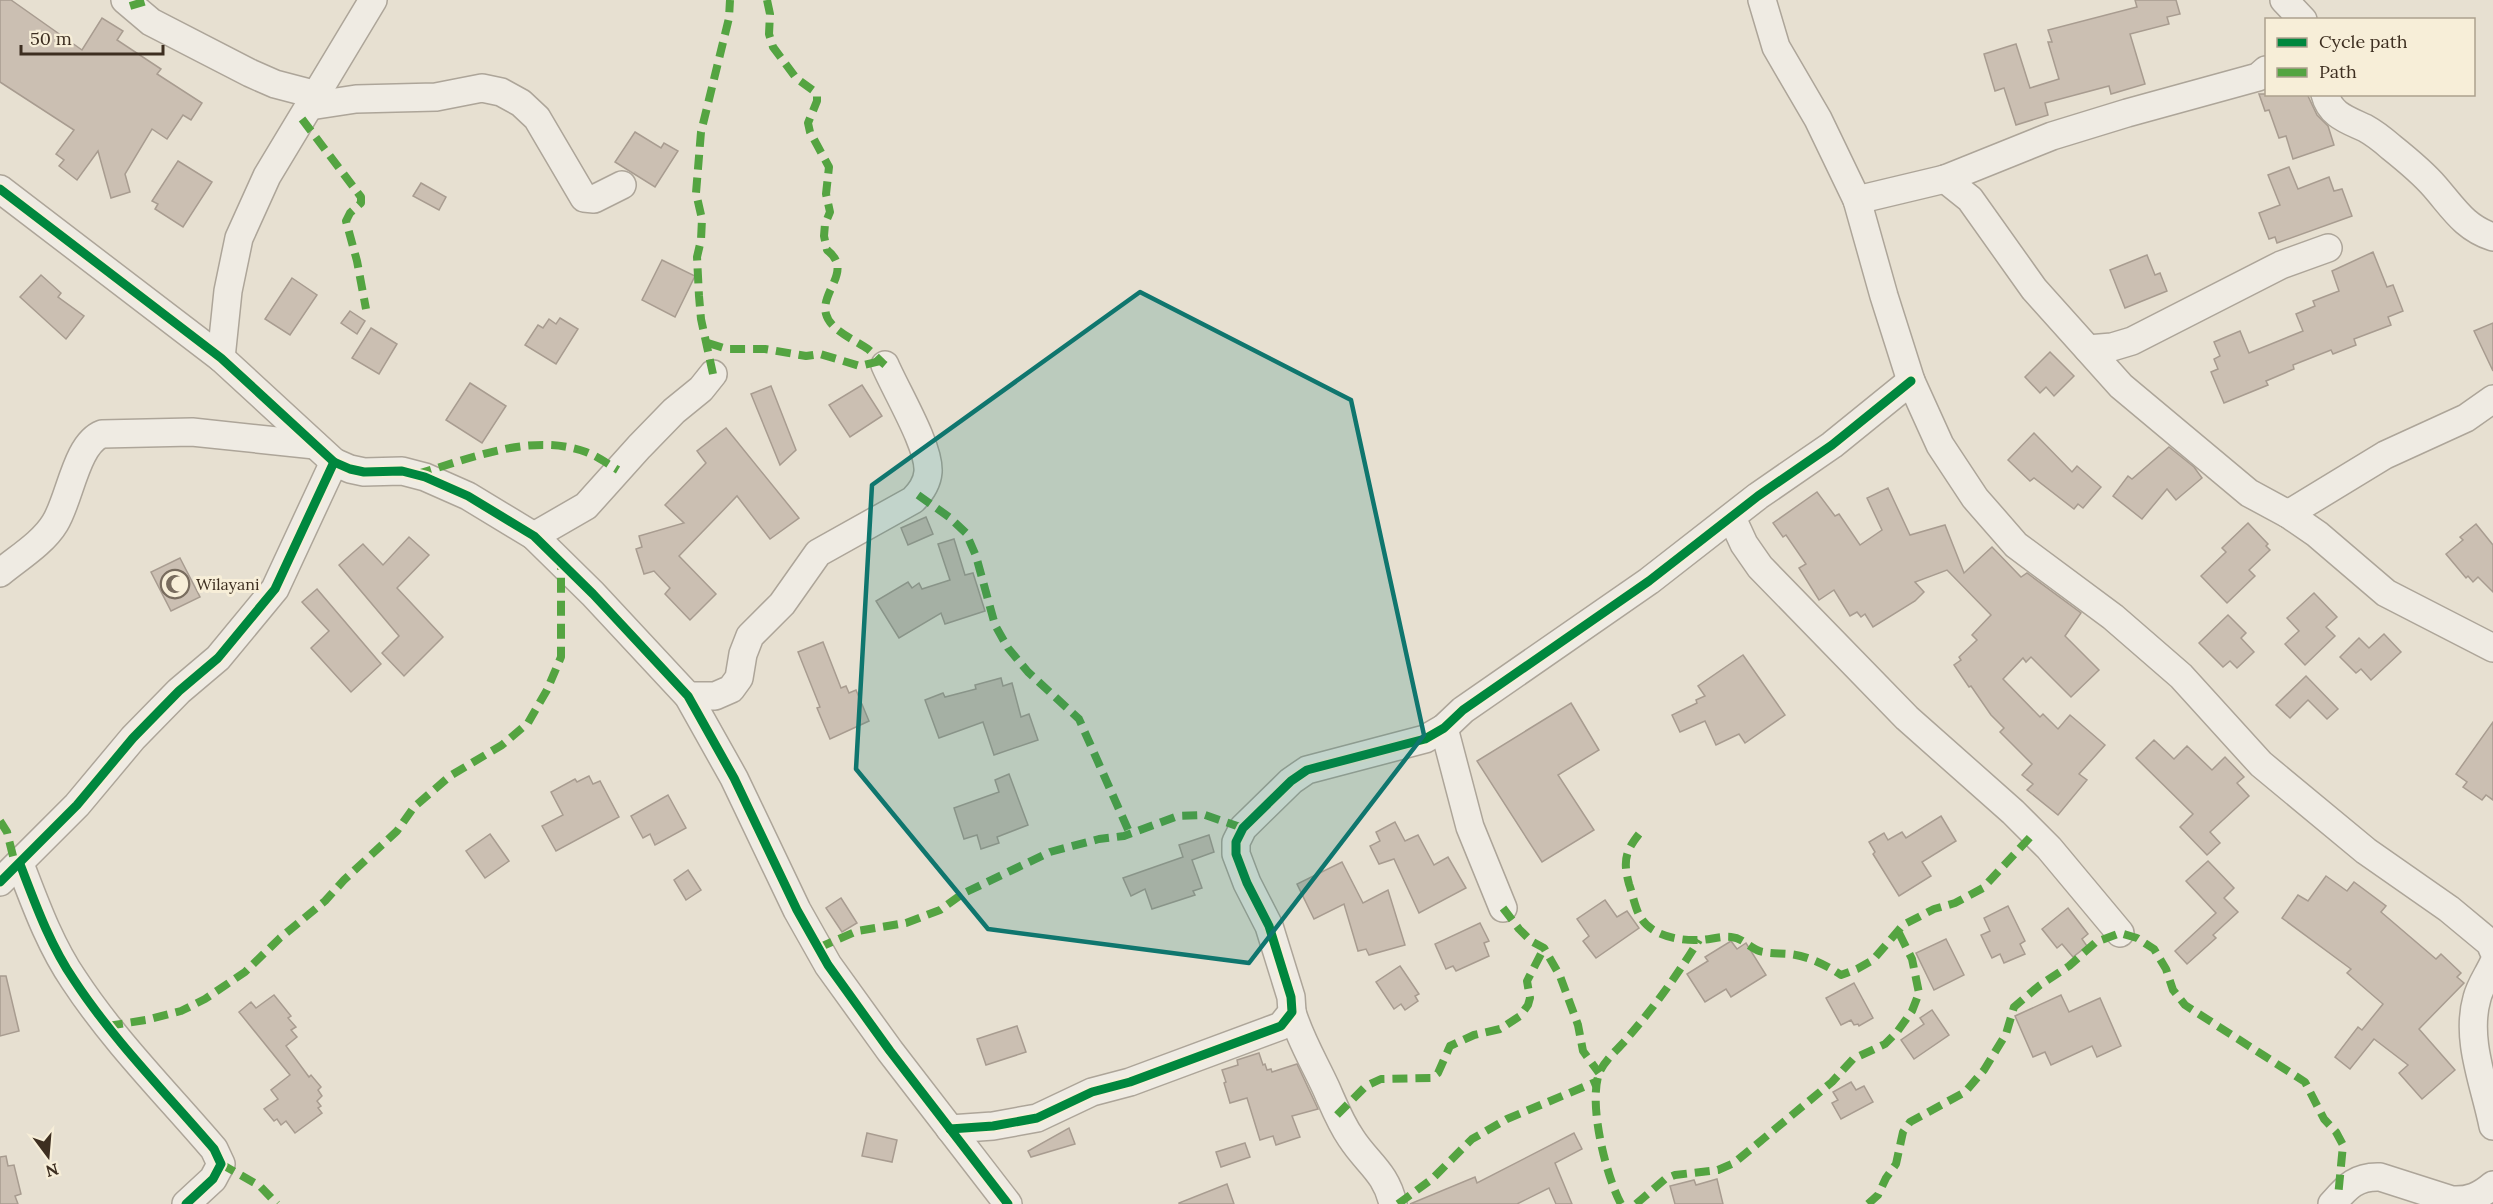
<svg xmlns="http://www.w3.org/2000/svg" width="2493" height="1204" viewBox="0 0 2493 1204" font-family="Lora,serif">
<rect width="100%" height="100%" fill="#e7e0d1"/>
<!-- building -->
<g fill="#cbbfb2" stroke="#a89c90" stroke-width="1.5">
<path d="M0 0H11L82 50 102 18 123 31 117 40 161 69 157 74 202 103 191 120 183 115 167 139 152 129 125 174 130 192 111 198 98 151 77 180 59 166 64 160 56 154 74 130 0 82Z"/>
<path d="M2135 0H2176L2180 14 2167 17 2169 24 2130 34 2145 84 2111 94 2109 86 2045 103 2048 115 2016 125 2004 88 1995 91 1984 54 2016 44 2030 88 2059 79 2048 42H2052L2048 30 2137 7Z"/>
<path d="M2259 94H2307L2317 115 2328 126 2334 145 2293 159 2286 136 2279 138 2269 110 2265 111Z"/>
<path d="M635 132 661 148 664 143 678 151 655 187 615 162Z"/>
<path d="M178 161 212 182 183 227 155 209 158 204 152 201Z"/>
<path d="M2289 167 2298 189 2329 177 2334 191 2342 189 2352 216 2277 243 2275 237 2269 239 2259 213 2280 205 2268 175Z"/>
<path d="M421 183 446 197 439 210 413 196Z"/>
<path d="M2373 252 2387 287 2393 285 2403 311 2388 317 2391 325 2354 339 2356 345 2333 354 2331 350 2293 365 2294 369 2266 381 2268 385 2224 403 2211 372 2218 369 2214 359 2220 356 2214 342 2240 331 2249 353 2303 331 2296 314 2315 306 2313 301 2339 291 2332 271Z"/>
<path d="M2147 255 2155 275 2160 273 2167 291 2125 308 2110 270Z"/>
<path d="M662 260 695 276 675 317 642 300Z"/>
<path d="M41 275 61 293 58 297 84 316 66 339 20 297Z"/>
<path d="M292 278 317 295 290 335 265 319Z"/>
<path d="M350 311 365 321 357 334 341 323Z"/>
<path d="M560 318 578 329 556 364 525 345 538 325 543 328 549 319 556 324Z"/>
<path d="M2493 323V371L2474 331Z"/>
<path d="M371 328 397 344 379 374 352 358Z"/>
<path d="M2050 352 2074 376 2054 396 2046 387 2040 393 2025 377Z"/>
<path d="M470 383 506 406 482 443 446 420Z"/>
<path d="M862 385 882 416 850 437 829 405Z"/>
<path d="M771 386 796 450 780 465 751 394Z"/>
<path d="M726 428 799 518 770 539 737 496 679 556 716 594 690 620 665 594 670 588 654 571 644 574 636 549 642 547 639 536 684 523 665 505 706 463 697 451Z"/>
<path d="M2034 433 2072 472 2077 466 2101 487 2083 508 2078 504 2074 509 2034 478 2030 481 2008 460Z"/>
<path d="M2169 447 2194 467 2202 478 2176 500 2167 489 2142 519 2113 496 2128 476 2132 479Z"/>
<path d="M1888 488 1910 535 1945 525 1964 573 1992 547 2021 577 2027 573 2081 613 2065 636 2099 670 2071 697 2031 657 2026 662 2023 658 2003 679 2040 717 2043 714 2058 729 2070 715 2105 745 2079 774 2087 780 2058 815 2027 790 2033 784 2022 775 2032 764 2000 732 2004 728 1991 715 1971 686 1969 687 1954 665 1961 660 1959 657 1977 640 1972 635 1991 615 1947 570 1915 582 1924 592 1915 601 1873 627 1865 614 1861 617 1857 612 1850 616 1834 590 1819 600 1799 568 1806 564 1786 535 1783 537 1773 523 1817 492 1835 516 1839 514 1860 545 1882 530 1867 498Z"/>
<path d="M926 517 933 534 908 545 901 528Z"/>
<path d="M2248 523 2268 544 2266 546 2270 550 2249 570 2255 576 2227 603 2201 576 2226 552 2222 548Z"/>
<path d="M2476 524 2493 545V592L2478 577 2473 582 2468 576 2466 578 2446 554 2463 540 2460 537Z"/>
<path d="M409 537 429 555 397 588 443 637 404 676 382 653 399 636 339 565 363 544 383 565Z"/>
<path d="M954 539 965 575 973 573 985 611 945 624 941 613 899 638 876 601 908 582 912 588 919 583 922 589 950 580 938 544Z"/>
<path d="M180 558 200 597 171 611 151 572Z"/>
<path d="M317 589 381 664 351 692 311 648 329 631 302 602Z"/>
<path d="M2314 593 2337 617 2326 627 2335 636 2305 665 2285 644 2299 631 2287 618Z"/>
<path d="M2228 615 2246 633 2241 638 2254 652 2237 668 2230 661 2223 667 2199 643Z"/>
<path d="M2384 634 2401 652 2371 680 2361 669 2356 673 2340 657 2359 638 2369 648Z"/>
<path d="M823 642 841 688 846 686 849 693 856 690 869 721 830 739 817 708 820 707 798 652Z"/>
<path d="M1743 655 1785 715 1745 743 1739 734 1716 745 1705 721 1680 732 1672 715 1697 703 1696 700 1705 696 1698 686Z"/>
<path d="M2306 676 2338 709 2327 719 2308 700 2290 718 2276 705Z"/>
<path d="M1001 678 1003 686 1012 683 1021 717 1029 714 1038 740 994 755 983 722 939 738 925 700 943 693 945 697 976 689 975 685Z"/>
<path d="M1571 703 1599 750 1558 775 1594 830 1542 862 1477 761Z"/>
<path d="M2493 722V800L2486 795 2482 800 2463 787 2467 782 2456 774Z"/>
<path d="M2154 740 2174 759 2187 746 2212 770 2225 757 2244 777 2237 783 2249 796 2210 832 2220 843 2207 855 2180 827 2193 814 2136 758Z"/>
<path d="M1009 774 1028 825 997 837 999 843 981 849 977 835 964 839 954 808 999 792 995 780Z"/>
<path d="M589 776 593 784 600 781 619 817 556 851 542 826 563 815 551 792 575 779 577 782Z"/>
<path d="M668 795 686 828 655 845 650 834 643 838 631 816Z"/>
<path d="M1941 816 1956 841 1922 862 1931 876 1899 896 1873 854 1875 852 1869 842 1884 833 1888 840 1902 832 1906 838Z"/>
<path d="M1395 822 1405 841 1418 835 1434 865 1448 857 1466 888 1419 913 1394 859 1379 864 1370 846 1380 841 1376 832Z"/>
<path d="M490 834 509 861 485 878 466 851Z"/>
<path d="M1209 835 1214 852 1192 860 1202 888 1193 891 1195 895 1152 909 1145 889 1131 896 1123 878 1183 857 1179 845Z"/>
<path d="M2208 861 2234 888 2224 898 2238 912 2213 935 2216 938 2187 964 2175 951 2216 913 2186 881Z"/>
<path d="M1342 862 1363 903 1388 890 1405 945 1369 955 1366 949 1358 951 1344 904 1314 919 1297 884Z"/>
<path d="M688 870 701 890 686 900 674 880Z"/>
<path d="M2326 876 2347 891 2354 882 2386 906 2381 912 2436 959 2441 954 2461 973 2457 977 2464 983 2419 1029 2455 1070 2422 1099 2399 1073 2408 1065 2374 1039 2350 1069 2335 1057 2358 1027 2362 1030 2383 1004 2347 973 2351 969 2282 918 2298 895 2308 901Z"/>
<path d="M841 898 857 923 842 932 826 908Z"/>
<path d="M1605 900 1617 917 1627 911 1639 928 1596 958 1583 941 1589 936 1577 919Z"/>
<path d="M2008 906 2025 941 2020 944 2025 954 2004 963 2000 954 1992 958 1981 935 1990 931 1984 918Z"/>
<path d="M2068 908 2088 934 2082 939 2087 946 2073 957 2062 944 2057 948 2042 929Z"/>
<path d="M1480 923 1489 941 1484 943 1489 956 1456 971 1453 966 1446 969 1435 944Z"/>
<path d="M1946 939 1964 975 1934 990 1916 953Z"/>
<path d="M1731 941 1737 949 1746 943 1766 975 1731 997 1726 989 1705 1002 1687 974 1708 961 1705 957Z"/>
<path d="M1400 966 1419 994 1415 996 1418 1001 1405 1010 1401 1004 1394 1009 1376 982Z"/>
<path d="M0 976H6L19 1031 0 1036Z"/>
<path d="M1854 983 1873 1018 1859 1026 1858 1024 1854 1025 1851 1020 1841 1025 1826 998Z"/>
<path d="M274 995 291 1016 288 1018 296 1027 291 1030 297 1037 286 1046 309 1077 311 1075 321 1087 318 1090 322 1096 317 1101 321 1106 318 1108 322 1113 295 1133 286 1121 281 1125 277 1119 274 1121 264 1109 278 1099 271 1090 290 1075 239 1012 251 1002 256 1008Z"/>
<path d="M2061 995 2069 1012 2100 998 2121 1046 2097 1057 2092 1046 2051 1065 2045 1052 2033 1057 2015 1016Z"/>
<path d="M1932 1010 1949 1035 1914 1059 1901 1040 1924 1024 1920 1018Z"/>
<path d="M1017 1026 1026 1052 986 1065 977 1039Z"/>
<path d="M1259 1053 1263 1065 1265 1064 1267 1070 1271 1069 1272 1072 1297 1064 1318 1109 1292 1116 1300 1137 1276 1145 1273 1136 1260 1140 1247 1098 1230 1103 1224 1083 1226 1082 1222 1070 1238 1065 1237 1060Z"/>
<path d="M1851 1082 1856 1090 1864 1086 1873 1102 1841 1119 1832 1103 1838 1100 1833 1092Z"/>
<path d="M1069 1128 1075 1144 1031 1157 1028 1151Z"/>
<path d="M867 1133 897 1140 892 1162 862 1156Z"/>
<path d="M1574 1133 1582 1149 1555 1163 1572 1204H1556L1549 1188 1517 1204H1410L1475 1177 1477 1183Z"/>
<path d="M1245 1143 1250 1157 1221 1167 1216 1152Z"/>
<path d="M6 1156 8 1166 14 1165 21 1194 15 1196 18 1204H0V1157Z"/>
<path d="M1717 1179 1723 1204H1675L1670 1186 1694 1180 1696 1185Z"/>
<path d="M1227 1184 1234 1204H1179V1203Z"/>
</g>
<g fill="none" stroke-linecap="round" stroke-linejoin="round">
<!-- minor casing -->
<g stroke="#ada599" stroke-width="30">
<g id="minor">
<path d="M125 0 151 22 250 73 275 84 317 95"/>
<path d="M1762 0 1776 47 1818 119 1857 200 1884 296 1911 381 1940 445 1975 498 2016 545 2113 617 2181 676 2261 764 2366 851 2449 909 2490 943 2493 950"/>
<path d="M2284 0 2303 20"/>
<path d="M2325 94C2330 115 2348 120 2365 128 2374 133 2383 140 2391 147 2406 159 2423 173 2435 187 2454 209 2465 228 2493 237"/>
<path d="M310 106 356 99 436 97 482 88 501 92 521 103 537 118 584 198 594 199 622 185"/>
<path d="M1945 179 1970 199 2034 289 2121 386 2249 493 2288 514 2317 534 2386 593 2493 648"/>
<path d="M0 189 221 358 334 462 350 469 364 472 402 471 425 477 468 496 534 536 593 594 688 696 734 778 797 910 828 965 890 1051 1008 1204"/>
<path d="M1857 200 1945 179 2052 136 2127 113 2258 77 2266 70"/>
<path d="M2088 349 2112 347 2132 341 2281 265 2328 248"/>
<path d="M221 358 228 291 239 238 267 176 373 0"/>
<path d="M2288 514 2385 455 2466 418 2493 399"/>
<path d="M1732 518 1744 544 1760 567 1907 718 2013 812 2049 848 2120 933"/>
<path d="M534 536 586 506 639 447 674 411 701 389 713 374"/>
<path d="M0 573C18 558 43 543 55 523 70 499 76 444 102 434L192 432 315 445"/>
<path d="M688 696H715L731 689 739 678 743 654 750 636 782 604 818 553 913 500C921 492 927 484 928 472 930 447 896 391 885 365"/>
<path d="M1444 728 1470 827 1503 908"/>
<path d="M20 864C35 903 50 945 74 980 114 1041 167 1094 214 1149L221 1164 213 1179 186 1204"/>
<path d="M0 882 77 805 133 738 179 691 218 658 275 589 334 462"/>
<path d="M2493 964C2488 975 2480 986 2477 998 2465 1040 2485 1085 2493 1126"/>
<path d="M1292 1012C1300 1039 1314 1062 1326 1088 1334 1106 1340 1122 1351 1138 1367 1163 1386 1172 1393 1204"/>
<path d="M950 1129 993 1126 1037 1118 1092 1092 1130 1082 1281 1026 1292 1012 1291 997 1269 926 1247 883 1236 854V842L1243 828 1291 781 1307 770 1425 739 1444 728 1463 710 1649 581 1758 496 1832 445 1911 381"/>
<path d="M2332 1204C2347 1187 2356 1176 2380 1177L2452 1200C2469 1201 2480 1196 2493 1185"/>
</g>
</g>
<!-- minor -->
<use href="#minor" stroke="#efebe3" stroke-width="27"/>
<!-- quiet -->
<g stroke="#54a441" stroke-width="8" stroke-dasharray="15 8" stroke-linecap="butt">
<path d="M767 0 770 14 769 34 773 47 796 78 814 91 817 96V101L808 123 810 132 829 167 826 194 830 212 825 224 824 236 827 250C854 271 820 291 826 314 830 330 855 340 868 349 874 354 879 360 885 365"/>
<path d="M130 6 150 0"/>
<path d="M302 119 361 197V203L350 213 346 221 357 261 366 309"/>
<path d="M708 343 727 349H765L806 356 820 354 860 366 880 361"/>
<path d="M713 374 701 319 699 296 697 257 701 240 702 219 696 193 701 132 729 18 730 0"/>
<path d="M417 474C470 459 531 432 586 452 597 456 608 464 618 470"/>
<path d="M918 495 949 517 966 533 976 556 995 625 1008 648 1028 672 1079 719 1130 834"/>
<path d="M0 821 7 832 16 868"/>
<path d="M1639 834C1625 852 1623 861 1629 884 1633 895 1635 909 1641 918 1652 936 1680 941 1699 940 1709 940 1720 936 1731 937 1744 938 1751 950 1763 952 1772 954 1781 953 1790 954 1808 956 1826 965 1841 975L1857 969 1873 960 1903 925 1934 909 1955 903 1983 888 2034 833"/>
<path d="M1503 908 1519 929 1531 941 1544 948 1560 976 1578 1025 1583 1051 1599 1073"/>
<path d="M818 948 857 931 906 923 940 910 962 894 1050 852 1099 839 1124 836 1178 816 1205 815 1243 828"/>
<path d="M108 1026 146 1020 181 1011 205 999 245 972 280 938 325 901 344 880 397 831 414 807 450 776 502 745 528 723 547 690 561 657V563"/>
<path d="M1337 1115 1366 1086 1381 1079 1431 1078 1438 1073 1450 1046 1474 1035 1500 1029 1520 1016 1528 1005 1530 998 1527 981 1544 948"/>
<path d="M221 1164 260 1186 277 1204"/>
<path d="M1398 1204 1432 1179 1472 1139 1507 1119 1598 1081"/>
<path d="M1621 1204C1606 1176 1587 1101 1600 1071 1607 1057 1620 1048 1629 1036 1655 1006 1678 974 1699 940"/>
<path d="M1636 1204 1665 1179 1675 1175 1718 1170 1734 1163 1832 1082 1853 1059 1885 1044 1897 1032 1912 1011 1919 993 1912 959 1898 931"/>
<path d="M1868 1204 1878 1195 1886 1178 1896 1164 1903 1132 1910 1122 1965 1092 1984 1070 2006 1034 2014 1007 2040 985 2069 966 2096 942 2120 933 2137 938 2154 949 2166 969 2173 990 2185 1005 2305 1082 2324 1119 2336 1132 2343 1145 2338 1197"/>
</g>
<!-- cycleway casing -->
<g stroke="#f7eed8" stroke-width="13">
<g id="cycleway">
<path d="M0 189 221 358 334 462 350 469 364 472 402 471 425 477 468 496 534 536 593 594 688 696 734 778 797 910 828 965 890 1051 1008 1204"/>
<path d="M20 864C35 903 50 945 74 980 114 1041 167 1094 214 1149L221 1164 213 1179 186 1204"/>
<path d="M0 882 77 805 133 738 179 691 218 658 275 589 334 462"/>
<path d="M950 1129 993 1126 1037 1118 1092 1092 1130 1082 1281 1026 1292 1012 1291 997 1269 926 1247 883 1236 854V842L1243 828 1291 781 1307 770 1425 739 1444 728 1463 710 1649 581 1758 496 1832 445 1911 381"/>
</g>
</g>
<!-- cycleway -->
<use href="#cycleway" stroke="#00873e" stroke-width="9"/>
</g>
<!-- marked area -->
<path fill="#0f766e" fill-opacity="0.2" stroke="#0f766e" stroke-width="4.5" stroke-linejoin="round" d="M1140 292 1351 400 1424 735 1249 963 988 929 856 769 872 485Z"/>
<!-- icons -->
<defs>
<g id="mosque-ring" transform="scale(1.5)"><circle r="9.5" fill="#f7eed8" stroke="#786c5e" stroke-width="1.5"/><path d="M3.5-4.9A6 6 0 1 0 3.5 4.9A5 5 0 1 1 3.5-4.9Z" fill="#786c5e"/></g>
</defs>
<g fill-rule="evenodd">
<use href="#mosque-ring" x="175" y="584"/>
</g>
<g text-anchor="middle" stroke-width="6" stroke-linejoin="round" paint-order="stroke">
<!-- poi labels -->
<g font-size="16" fill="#3d2e20" stroke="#f7eed8" text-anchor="start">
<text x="196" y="590">Wilayani</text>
</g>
</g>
<!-- legend -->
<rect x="2265" y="18" width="210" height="78" fill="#f7eed8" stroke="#ada18e" stroke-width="1.5"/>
<rect x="2277" y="38" width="30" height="9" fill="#00873e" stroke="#ada18e" stroke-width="1.5"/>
<text x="2319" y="48" font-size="18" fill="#3d2e20">Cycle path</text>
<rect x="2277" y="68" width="30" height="9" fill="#54a441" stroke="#ada18e" stroke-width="1.5"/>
<text x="2319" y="78" font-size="18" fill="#3d2e20">Path</text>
<!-- north arrow -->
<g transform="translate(48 1156) rotate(164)" stroke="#f7eed8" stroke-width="4.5" paint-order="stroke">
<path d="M0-4.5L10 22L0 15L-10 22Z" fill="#3d2e20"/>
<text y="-9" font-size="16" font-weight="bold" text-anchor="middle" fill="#3d2e20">N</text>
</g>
<!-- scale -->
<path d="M21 45v9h142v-9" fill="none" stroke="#3d2e20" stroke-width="3"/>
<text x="30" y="45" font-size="18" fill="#3d2e20" stroke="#f7eed8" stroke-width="4.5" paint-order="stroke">50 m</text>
</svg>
